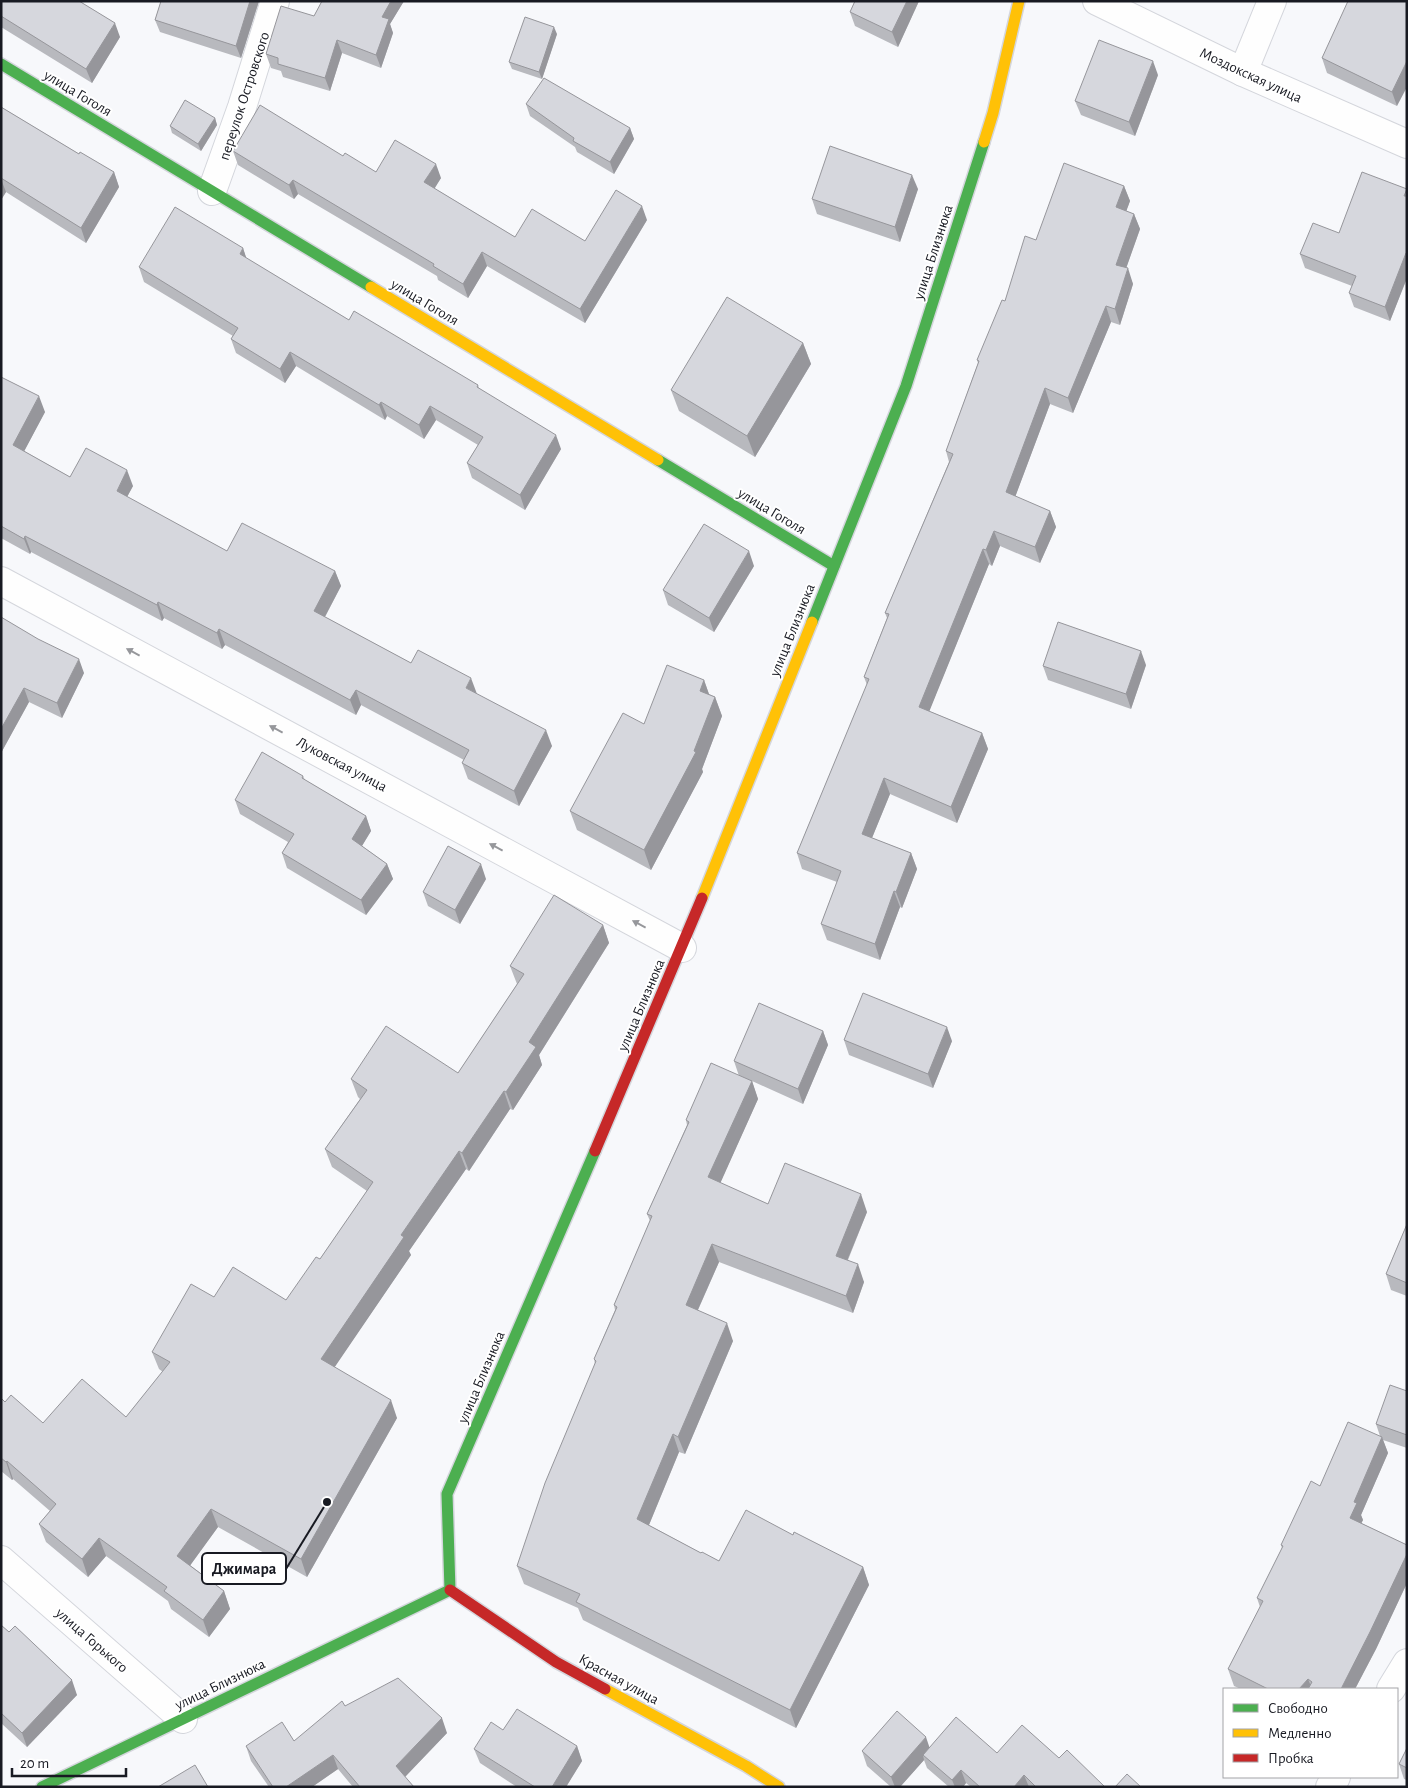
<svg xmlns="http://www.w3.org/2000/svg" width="1408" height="1788" viewBox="0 0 1408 1788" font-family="'Alegreya Sans',sans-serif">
<rect width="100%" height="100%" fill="#f7f8fb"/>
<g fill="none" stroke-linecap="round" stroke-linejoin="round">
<!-- street casing -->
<g stroke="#d4d6dc" stroke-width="30">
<g id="street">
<path d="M1097 1 1243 72 1407 144"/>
<path d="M1243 72 1272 1"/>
<path d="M212 191 242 107 275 1"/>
<path d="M1 581 682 948"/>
<path d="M1 1560 183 1719"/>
<path d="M1391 1689 1407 1663"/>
<path d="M1330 1787 1336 1777"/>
</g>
</g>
<!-- fast casing -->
<g stroke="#d4d6dc" stroke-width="14">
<g id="fast">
<path d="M1 64 371 287"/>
<path d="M658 460 834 566"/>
<path d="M812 622 906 386 984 142"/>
<path d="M450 1590 447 1494 595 1151"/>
<path d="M42 1787 450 1590"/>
</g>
</g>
<!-- slow casing -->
<g stroke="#d4d6dc" stroke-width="14">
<g id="slow">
<path d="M984 142 993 113 1019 1"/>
<path d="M371 287 658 460"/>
<path d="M702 898 812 622"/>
<path d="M605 1689 746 1766 779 1787"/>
</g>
</g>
<!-- jam casing -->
<g stroke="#d4d6dc" stroke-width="14">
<g id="jam">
<path d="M595 1151 702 898"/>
<path d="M450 1590 556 1662 605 1689"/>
</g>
</g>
<!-- street -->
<use href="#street" stroke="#fefefe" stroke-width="28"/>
<!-- fast -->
<use href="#fast" stroke="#4caf50" stroke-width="11"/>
<!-- slow -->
<use href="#slow" stroke="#ffc107" stroke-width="11"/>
<!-- jam -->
<use href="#jam" stroke="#c62828" stroke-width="11"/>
</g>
<!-- wall -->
<g fill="#b8b9be">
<path d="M1 1H83L82 3 120 37 92 83 1 27Z"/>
<path d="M161 1H259L241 58 160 32 155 20Z"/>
<path d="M322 1H404L390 24 393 33 381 68 342 53 330 91 283 77 281 71 271 68 266 54 314 16Z"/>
<path d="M855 1H919L898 47 855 26 850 12Z"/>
<path d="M1407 1 1397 106 1327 73 1322 58Z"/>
<path d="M557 34 542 79 512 69 509 62Z"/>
<path d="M1158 75 1135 136 1081 115 1075 101Z"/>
<path d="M526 104 630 128 634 139 614 174 577 152 575 147 530 116Z"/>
<path d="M1 107 79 154 114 172 119 187 86 243 6 192 1 200Z"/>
<path d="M215 118 217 125 201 151 172 133 170 126Z"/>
<path d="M233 151 343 156 376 172 441 178 434 188 515 237 585 241 647 220 585 323 487 266 468 298 438 280 437 276 298 194 294 199 238 165Z"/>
<path d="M1124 186 1130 201 1126 211 1134 214 1140 229 1126 268 1133 284 1120 325 1111 322 1073 413 1050 404 1015 497 1050 511 1056 527 1040 563 1000 546 992 566 989 564 929 711 982 733 988 749 957 823 890 794 872 838 911 853 917 869 902 908 900 907 880 960 827 940 821 924 837 882 802 869 797 853 867 685 864 677 887 618 885 613 949 462 946 451 978 363 977 360 1005 301 1036 240Z"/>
<path d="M918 189 900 242 817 214 812 199Z"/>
<path d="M1407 189V278L1390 321 1354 307 1349 293 1352 286 1305 268 1300 254 1339 233Z"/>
<path d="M243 248 246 258 349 320 478 385 479 388 561 449 525 510 472 478 467 463 478 445 436 420 424 439 387 416 385 420 296 366 285 383 236 353 231 339 233 336 144 282 139 267Z"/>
<path d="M803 343 811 364 755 457 679 411 671 390Z"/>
<path d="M1 377 45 412 24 451 70 477 133 486 127 497 227 551 335 571 341 586 325 617 411 663 477 694 552 746 519 806 468 779 462 763 464 760 361 705 356 715 225 645 222 649 164 618 162 621 31 552 30 554 1 538Z"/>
<path d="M754 566 714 632 668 605 663 590Z"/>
<path d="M1 617 84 673 62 718 29 702 1 753Z"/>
<path d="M1146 665 1131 709 1048 680 1043 666Z"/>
<path d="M704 680 709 694 715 697 722 716 702 769 703 772 651 870 577 830 570 811 644 724Z"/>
<path d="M303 776 305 780 366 816 371 831 362 846 387 864 393 879 366 915 287 868 282 853 288 842 240 814 235 800Z"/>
<path d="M486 879 460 924 428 906 423 892Z"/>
<path d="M603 925 609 943 539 1055 542 1065 513 1110 510 1109 469 1171 466 1169 409 1251 411 1255 334 1367 397 1418 307 1577 218 1527 190 1565 224 1591 230 1609 209 1637 171 1609 168 1601 106 1556 88 1577 46 1542 39 1524 50 1511 13 1479 12 1480 1 1471V1398L5 1402 43 1423 126 1417 163 1372 159 1369 152 1352 214 1297 286 1300 320 1259 367 1191 332 1167 325 1149 360 1099 358 1097 351 1079 458 1073 517 984 510 966Z"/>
<path d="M823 1031 828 1045 803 1104 752 1081 758 1099 720 1183 768 1204 867 1212 848 1260 864 1282 853 1313 719 1262 698 1310 733 1341 685 1454 679 1452 649 1525 701 1553 719 1561 793 1535 863 1567 869 1585 796 1728 583 1620 578 1608 524 1584 517 1566 595 1364 594 1359 615 1310 614 1305 650 1221 647 1214 687 1125 686 1120 739 1076 734 1061Z"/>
<path d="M844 1040 952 1041 933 1088 849 1055Z"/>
<path d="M1407 1224V1296L1391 1290 1386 1274Z"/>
<path d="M1407 1391V1448L1383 1440 1388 1453 1361 1515 1363 1520 1361 1523 1407 1545V1583L1376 1649 1355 1689H1241L1234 1686 1228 1669 1260 1607 1257 1598 1282 1548 1281 1545 1320 1486 1380 1436 1376 1424Z"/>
<path d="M1 1625 77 1695 27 1747 1 1723Z"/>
<path d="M345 1706 447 1733 405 1777 414 1787H353L338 1769 312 1787H269L251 1761 246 1746 294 1741Z"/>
<path d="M503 1730 577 1746 582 1761 566 1787H517L480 1763 474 1749Z"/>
<path d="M930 1747 1059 1758 1105 1787H971L966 1783 963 1787H949L927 1768 924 1760 900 1787H891L867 1766 862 1751Z"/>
<path d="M1407 1748V1780L1404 1779 1399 1764Z"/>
</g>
<!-- shaded-wall -->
<g fill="#96969b">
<path d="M250 1H259L241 58 236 46Z"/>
<path d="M391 1H404L390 24 393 33 381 68 376 55 382 17Z"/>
<path d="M907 1H919L898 47 892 32Z"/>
<path d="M115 23 120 37 92 83 86 69Z"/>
<path d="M554 27 557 34 542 79 539 72Z"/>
<path d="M337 40 342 53 330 91 325 78Z"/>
<path d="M1153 61 1158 75 1135 136 1129 122Z"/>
<path d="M1407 61V87L1397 106 1392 92Z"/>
<path d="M215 118 217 125 201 151 198 144Z"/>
<path d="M630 128 634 139 614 174 610 162Z"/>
<path d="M436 164 441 178 430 196 424 182Z"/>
<path d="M114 172 119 187 86 243 81 228Z"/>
<path d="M912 175 918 189 900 242 895 227Z"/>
<path d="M1 179 6 192 1 200Z"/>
<path d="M293 180 298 194 294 199 289 185Z"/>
<path d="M1124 186 1130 201 1122 223 1116 207Z"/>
<path d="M642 206 647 220 585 323 580 309Z"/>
<path d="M1134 214 1140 229 1122 280 1116 265Z"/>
<path d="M243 248 248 263 240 254Z"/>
<path d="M482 252 487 266 468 298 463 284Z"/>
<path d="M1406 253 1407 255V278L1390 321 1385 307Z"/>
<path d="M1128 268 1133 284 1120 325 1115 309Z"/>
<path d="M1106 306 1111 322 1073 413 1068 398Z"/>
<path d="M803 343 811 364 755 457 747 436Z"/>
<path d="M290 352 296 366 285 383 280 369Z"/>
<path d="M1045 388 1050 404 1011 508 1006 492Z"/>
<path d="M39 396 45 412 19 461 13 445Z"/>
<path d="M381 402 387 416 385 420 379 405Z"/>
<path d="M430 406 436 420 424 439 419 425Z"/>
<path d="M556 435 561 449 525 510 520 495Z"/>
<path d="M127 470 133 486 122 506 117 491Z"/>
<path d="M1050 511 1056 527 1040 563 1035 547Z"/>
<path d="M994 531 1000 546 992 566 986 550Z"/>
<path d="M25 536 31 552 30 554 24 539Z"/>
<path d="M983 549 989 564 925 722 919 707Z"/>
<path d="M749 551 754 566 714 632 709 618Z"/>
<path d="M335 571 341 586 320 626 314 611Z"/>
<path d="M158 602 164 618 162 621 157 605Z"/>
<path d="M219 629 225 645 222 649 217 633Z"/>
<path d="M1141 651 1146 665 1131 709 1126 694Z"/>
<path d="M79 659 84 673 62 718 57 703Z"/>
<path d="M471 678 477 694 466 688Z"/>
<path d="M704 680 711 700 700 691Z"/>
<path d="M24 688 29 702 1 753V729Z"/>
<path d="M356 690 361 705 356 715 350 700Z"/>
<path d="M715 697 722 716 702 769 703 772 651 870 644 850 694 751Z"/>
<path d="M546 730 552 746 519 806 514 791Z"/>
<path d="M982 733 988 749 957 823 951 807Z"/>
<path d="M884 778 890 794 867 850 862 834Z"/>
<path d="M366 816 371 831 357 854 352 839Z"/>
<path d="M911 853 917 869 902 908 896 892Z"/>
<path d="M387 864 393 879 366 915 361 900Z"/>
<path d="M481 864 486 879 460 924 455 910Z"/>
<path d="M894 891 900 907 880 960 875 944Z"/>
<path d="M603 925 609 943 539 1055 542 1065 513 1110 506 1092 529 1042Z"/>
<path d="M947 1027 952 1041 933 1088 928 1074Z"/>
<path d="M823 1031 828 1045 803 1104 798 1089Z"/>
<path d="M752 1081 758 1099 715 1195 708 1177Z"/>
<path d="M504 1091 510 1109 469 1171 462 1153Z"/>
<path d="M459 1151 466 1169 409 1251 411 1255 328 1377 321 1359 401 1235Z"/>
<path d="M861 1194 867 1212 842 1273 836 1256Z"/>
<path d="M712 1244 719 1262 692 1323 686 1305Z"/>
<path d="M858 1264 864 1282 853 1313 846 1296Z"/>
<path d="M727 1323 733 1341 685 1454 678 1437Z"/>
<path d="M391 1400 397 1418 307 1577 301 1559Z"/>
<path d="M673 1434 679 1452 644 1537 637 1519Z"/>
<path d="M1382 1437 1388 1453 1361 1515 1363 1520 1356 1534 1350 1518 1354 1502Z"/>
<path d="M7 1461 13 1479 12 1480 6 1462Z"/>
<path d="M211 1509 218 1527 184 1574 177 1556Z"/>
<path d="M99 1538 106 1556 88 1577 82 1559Z"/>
<path d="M1407 1554V1583L1376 1649 1355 1689H1341Z"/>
<path d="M863 1567 869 1585 796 1728 790 1710Z"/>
<path d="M224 1591 230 1609 209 1637 203 1620Z"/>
<path d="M1308 1679 1312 1689H1299Z"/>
<path d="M72 1680 77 1695 27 1747 22 1733Z"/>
<path d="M442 1718 447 1733 402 1780 396 1766Z"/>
<path d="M926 1737 931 1752 923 1755 924 1760 900 1787H895L891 1777Z"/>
<path d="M577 1746 582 1761 566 1787H552Z"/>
<path d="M333 1755 338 1769 312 1787H286Z"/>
<path d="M961 1770 966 1783 963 1787H955L952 1780Z"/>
<path d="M1024 1775 1029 1787H1014Z"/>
</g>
<!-- building -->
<g fill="#d6d7dd" stroke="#96969b">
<path d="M1 1H79L115 23 86 69 1 16Z"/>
<path d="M161 1H250L236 46 155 20Z"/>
<path d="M322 1H391L382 17 389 19 376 55 337 40 325 78 278 64V58L266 54 281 6 314 16Z"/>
<path d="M855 1H907L892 32 850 12Z"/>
<path d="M1348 1H1407V61L1392 92 1322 58Z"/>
<path d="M525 17 554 27 539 72 509 62Z"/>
<path d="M1099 40 1153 61 1129 122 1075 101Z"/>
<path d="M544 78 630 128 610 162 573 141 574 138 526 104Z"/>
<path d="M185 100 215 118 198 144 170 126Z"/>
<path d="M260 105 343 156 345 153 376 172 395 140 436 164 424 182 515 237 532 209 585 241 616 190 642 206 580 309 482 252 463 284 433 266 434 264 293 180 289 185 233 151Z"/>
<path d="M1 107 79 154 80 152 114 172 81 228 1 178Z"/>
<path d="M830 146 912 175 895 227 812 199Z"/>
<path d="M1064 163 1124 186 1116 207 1134 214 1116 265 1128 268 1115 309 1106 306 1068 398 1045 388 1006 492 1050 511 1035 547 994 531 986 550 983 549 919 707 982 733 951 807 884 778 862 834 911 853 896 892 894 891 875 944 821 924 841 871 797 853 869 679 864 677 889 614 885 613 953 454 946 451 979 361 977 360 1002 300 1005 301 1025 236 1036 240Z"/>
<path d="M1362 172 1407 189 1404 196H1407V253H1406L1385 307 1349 293 1356 276 1300 254 1313 223 1339 233Z"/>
<path d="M175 207 243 248 240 254 349 320 354 311 478 385 477 387 556 435 520 495 467 463 483 437 430 406 419 425 381 402 379 405 290 352 280 369 231 339 238 328 139 267Z"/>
<path d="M727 297 803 343 747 436 671 390Z"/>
<path d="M1 377 39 396 13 445 70 477 86 448 127 470 117 491 227 551 242 523 335 571 314 611 411 663 418 650 471 678 466 688 546 730 514 791 462 763 469 750 356 690 350 700 219 629 217 633 158 602 157 605 25 536 24 539 1 526Z"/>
<path d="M704 524 749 551 709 618 663 590Z"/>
<path d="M1 617 38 639 79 659 57 703 24 688 1 729Z"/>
<path d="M1058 622 1141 651 1126 694 1043 666Z"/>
<path d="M667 665 704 680 700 691 715 697 694 751 696 752 644 850 570 811 623 713 644 724Z"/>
<path d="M262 752 303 776 302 778 366 816 352 839 387 864 361 900 282 853 294 834 235 800Z"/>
<path d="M448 846 481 864 455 910 423 892Z"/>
<path d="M554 895 603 925 529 1042 536 1047 506 1092 504 1091 462 1153 459 1151 401 1235 404 1237 321 1359 391 1400 301 1559 211 1509 177 1556 224 1591 203 1620 164 1591 167 1587 99 1538 82 1559 39 1524 56 1504 7 1461 6 1462 1 1458V1398L5 1402 11 1395 43 1423 82 1379 126 1417 170 1362 152 1352 191 1284 214 1297 233 1267 286 1300 316 1257 320 1259 373 1182 325 1149 367 1090 351 1079 386 1026 458 1073 524 974 510 966Z"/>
<path d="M863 993 947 1027 928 1074 844 1040Z"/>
<path d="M759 1003 823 1031 798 1089 734 1061Z"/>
<path d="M711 1063 752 1081 708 1177 768 1204 785 1163 861 1194 836 1256 858 1264 846 1296 712 1244 686 1305 727 1323 678 1437 673 1434 637 1519 701 1553 702 1552 719 1561 746 1510 793 1535 794 1532 863 1567 790 1710 576 1602 580 1594 517 1566 545 1483 596 1361 594 1359 617 1307 614 1305 652 1216 647 1214 689 1122 686 1120Z"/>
<path d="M1407 1224V1283L1386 1274Z"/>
<path d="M1390 1385 1407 1391V1435L1376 1424Z"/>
<path d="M1348 1422 1382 1437 1354 1502 1357 1503 1350 1518 1407 1545V1554L1370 1632 1341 1689H1308L1312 1682 1308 1679 1299 1689H1268L1228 1669 1263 1601 1257 1598 1283 1546 1281 1545 1311 1481 1320 1486Z"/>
<path d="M1 1625 9 1632 15 1626 72 1680 22 1733 1 1713Z"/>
<path d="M398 1678 442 1718 396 1766 414 1787H360L333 1755 286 1787H273L246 1746 282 1722 294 1741 342 1701 345 1706Z"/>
<path d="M517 1709 577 1746 552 1787H535L474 1749 491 1722 503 1730Z"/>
<path d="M897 1711 926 1737 891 1777 862 1751Z"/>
<path d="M956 1717 997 1753 1022 1725 1059 1758 1067 1750 1105 1787H1036L1024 1775 1014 1787H980L961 1770 952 1780 923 1755Z"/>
<path d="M1407 1748V1768L1399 1764Z"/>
<path d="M195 1765 208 1787H158Z"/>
<path d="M1127 1774 1141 1787H1115Z"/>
</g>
<!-- one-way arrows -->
<defs><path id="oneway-solid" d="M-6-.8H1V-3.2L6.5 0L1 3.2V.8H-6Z" transform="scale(1.25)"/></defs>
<g fill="#96979b">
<use href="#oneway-solid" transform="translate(133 652) rotate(-152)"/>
<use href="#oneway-solid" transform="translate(276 729) rotate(-152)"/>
<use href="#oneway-solid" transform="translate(496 847) rotate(-152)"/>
<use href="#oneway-solid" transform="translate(639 924) rotate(-152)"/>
</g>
<g text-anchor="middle" stroke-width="4" stroke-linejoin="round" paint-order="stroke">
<!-- street labels -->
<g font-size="15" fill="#181a22" stroke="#fff">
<text transform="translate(1251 75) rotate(25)" y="5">Моздокская улица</text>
<text transform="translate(78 93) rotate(31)" y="5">улица Гоголя</text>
<text transform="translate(244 96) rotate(-72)" y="5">переулок Островского</text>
<text transform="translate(933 252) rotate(-72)" y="5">улица Близнюка</text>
<text transform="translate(425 302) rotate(31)" y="5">улица Гоголя</text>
<text transform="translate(772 511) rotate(31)" y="5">улица Гоголя</text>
<text transform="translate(792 630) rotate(-68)" y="5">улица Близнюка</text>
<text transform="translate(342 764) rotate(28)" y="5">Луковская улица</text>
<text transform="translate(641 1005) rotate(-67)" y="5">улица Близнюка</text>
<text transform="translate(481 1377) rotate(-67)" y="5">улица Близнюка</text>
<text transform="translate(92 1640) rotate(41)" y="5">улица Горького</text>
<text transform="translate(619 1679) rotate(29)" y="5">Красная улица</text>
<text transform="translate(220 1684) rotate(-26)" y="5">улица Близнюка</text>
</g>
</g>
<!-- callouts -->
<path fill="none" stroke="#181a22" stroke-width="2" d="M327 1502L286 1569"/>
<circle fill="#181a22" stroke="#fff" stroke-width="2" cx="327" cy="1502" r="5"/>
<rect fill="#fff" stroke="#181a22" stroke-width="2" x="202" y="1553" width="84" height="31" rx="5"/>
<g font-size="16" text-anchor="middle" font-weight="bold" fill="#181a22">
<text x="244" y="1574">Джимара</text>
</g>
<!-- border -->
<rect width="1408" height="1788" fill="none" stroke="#181a22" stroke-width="5"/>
<!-- legend -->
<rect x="1223" y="1688" width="175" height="90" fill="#ffffff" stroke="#a3a3a7"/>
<rect x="1233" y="1704" width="25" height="8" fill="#4caf50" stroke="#a3a3a7"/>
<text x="1268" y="1713" font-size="15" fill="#181a22">Свободно</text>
<rect x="1233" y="1729" width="25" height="8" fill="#ffc107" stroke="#a3a3a7"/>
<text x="1268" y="1738" font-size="15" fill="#181a22">Медленно</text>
<rect x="1233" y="1754" width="25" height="8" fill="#c62828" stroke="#a3a3a7"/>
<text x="1268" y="1763" font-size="15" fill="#181a22">Пробка</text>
<!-- scale -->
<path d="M12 1768v8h114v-8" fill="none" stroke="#181a22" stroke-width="2.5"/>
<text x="20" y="1768" font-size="15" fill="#181a22" stroke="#ffffff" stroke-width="4" paint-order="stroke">20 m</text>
</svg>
